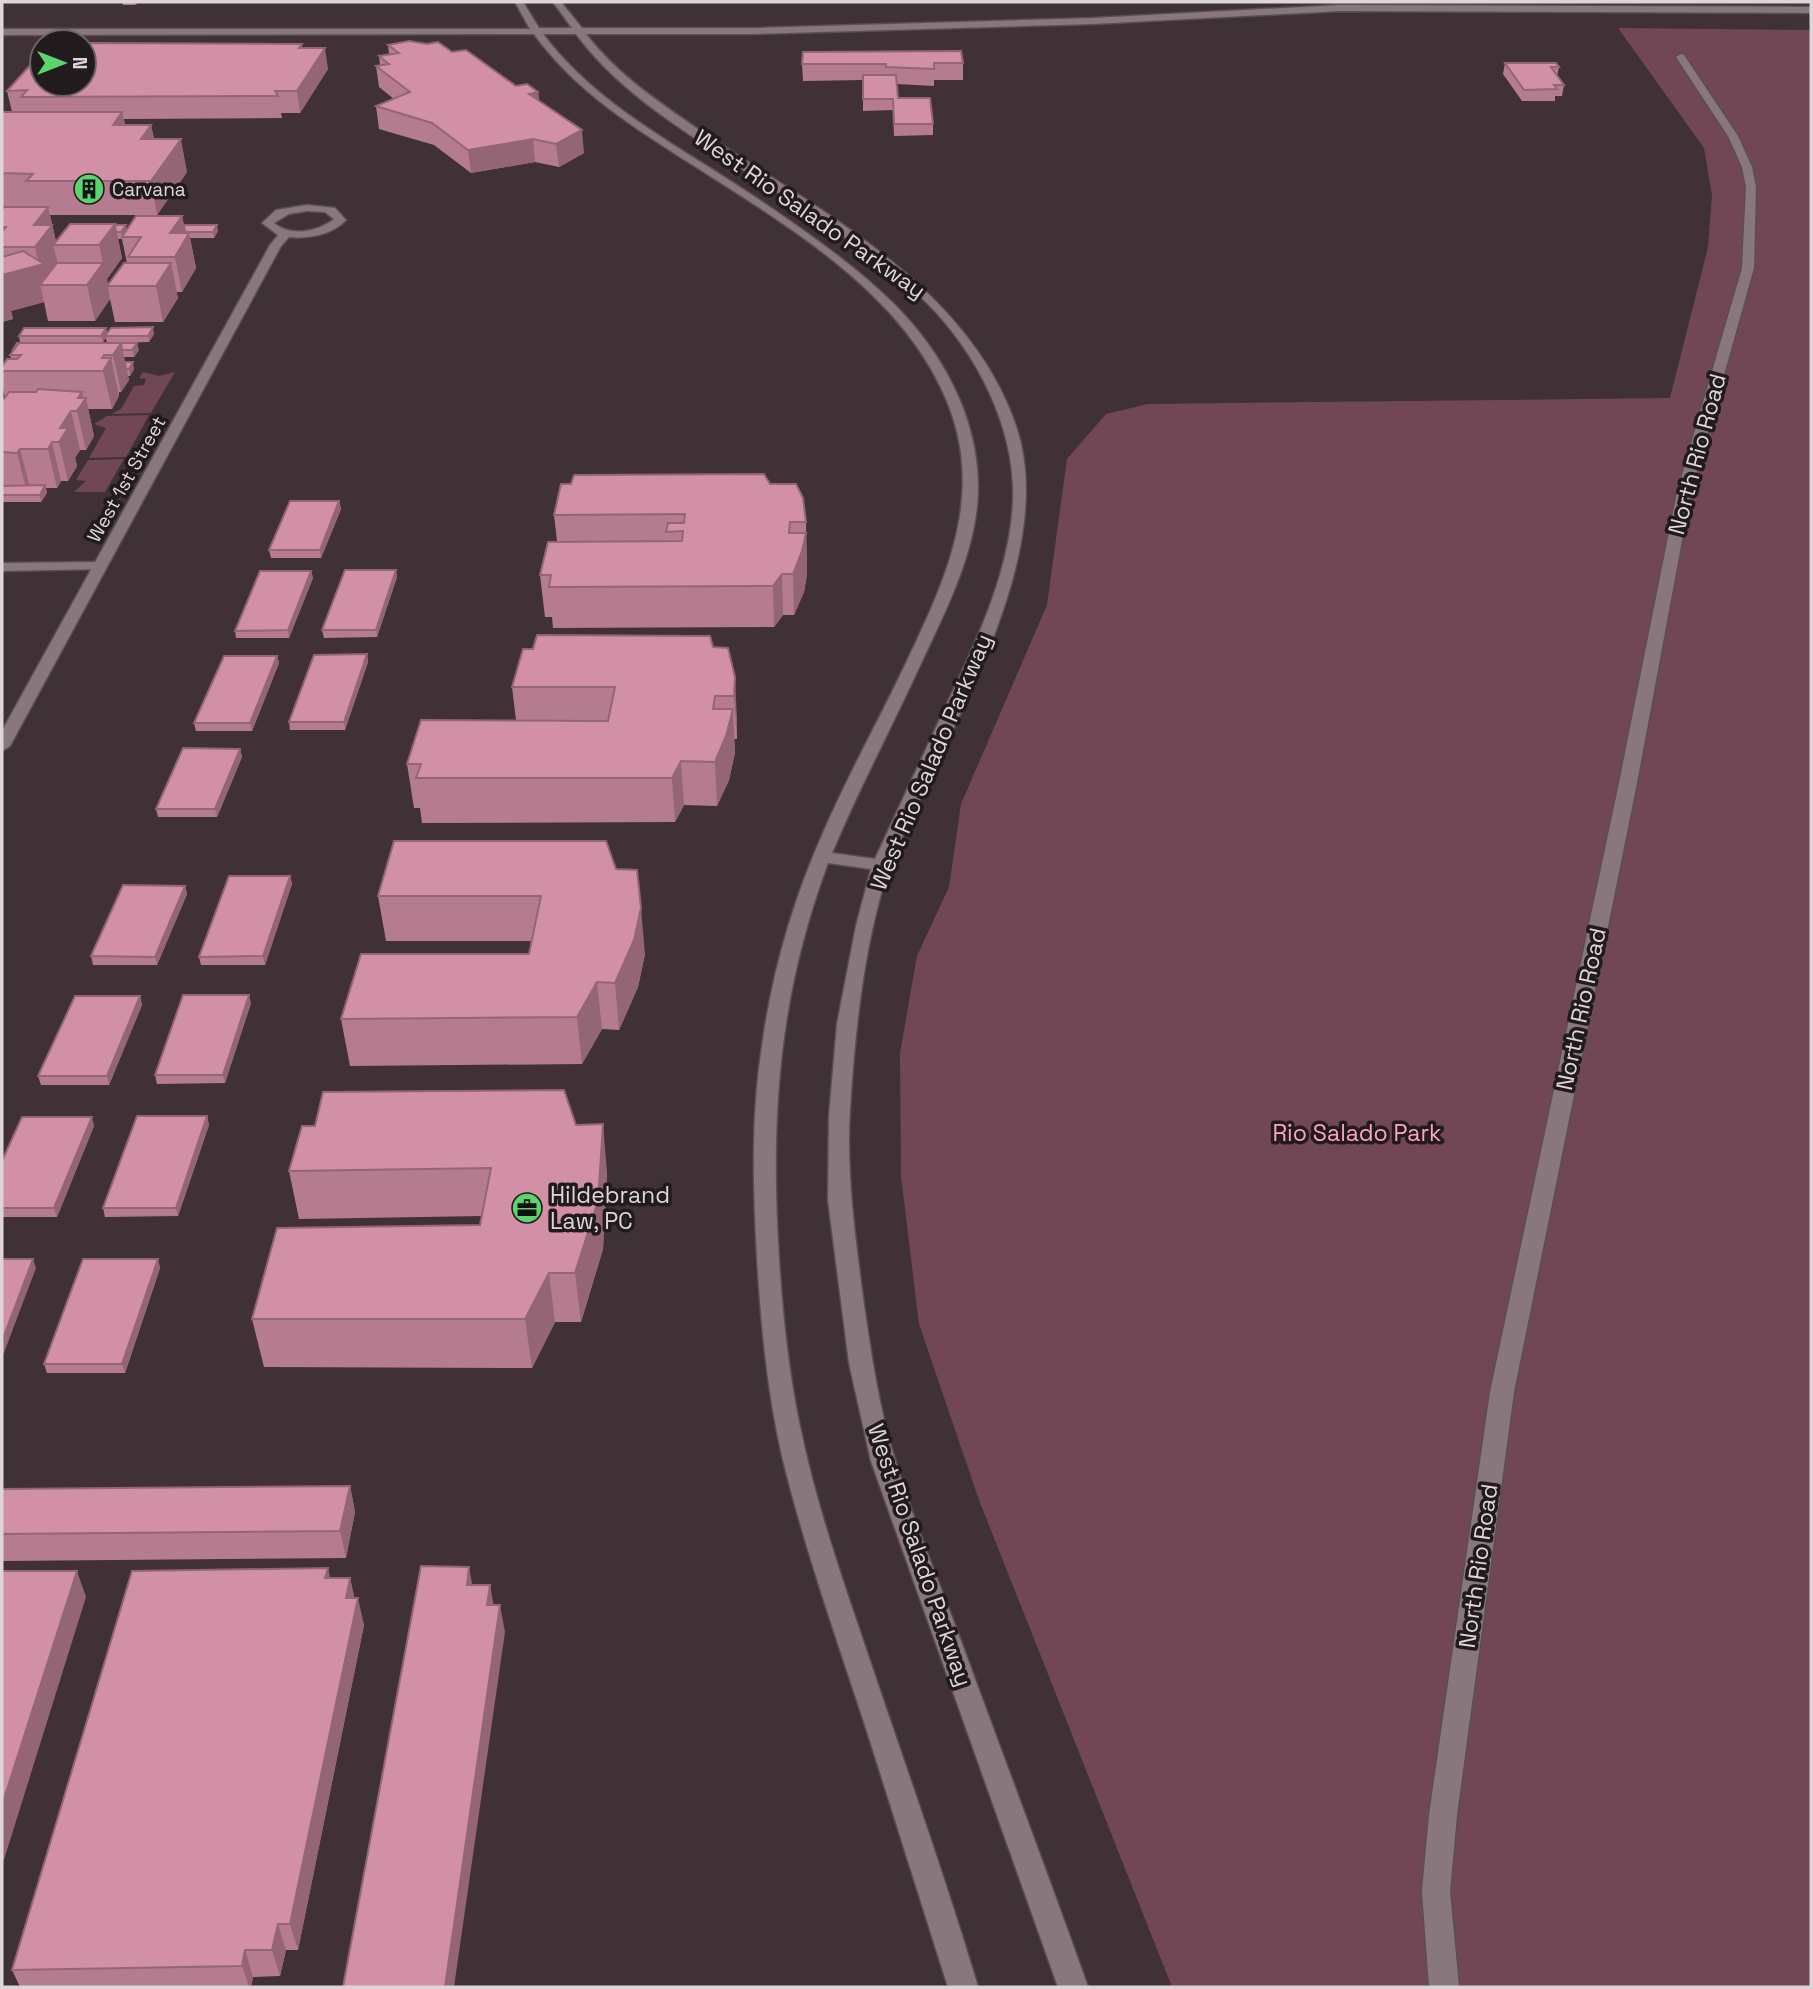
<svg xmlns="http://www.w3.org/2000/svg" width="1813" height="1989" viewBox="0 0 1813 1989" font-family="'Space Grotesk',sans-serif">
<rect width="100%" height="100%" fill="#403136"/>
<!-- green -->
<g fill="#714756">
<path d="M1618 28 1811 30V1987H1172L979 1500 919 1324 901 1176 900 1053 917 956 949 887 961 804 1047 605 1067 459 1106 414 1148 404 1670 398 1708 247 1712 195 1704 148Z"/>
<path d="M143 372 159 376 175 372 151 413 112 414 121 409 134 386 144 385 146 379 139 378Z"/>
<path d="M149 415 126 457 89 458 106 428 94 424 107 416Z"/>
<path d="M124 459 105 492H74L86 481 76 480 88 460Z"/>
</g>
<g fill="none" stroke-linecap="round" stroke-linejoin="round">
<!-- minor casing -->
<g stroke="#5a4e52" stroke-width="3">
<g id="minor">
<path d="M1681 54 1684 55 1738 136 1752 167 1756 187 1754 268 1691 492 1637 783 1514 1392 1457 1815 1450 1891 1459 1987H1429L1422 1891 1429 1815 1490 1392 1619 783 1677 492 1742 268 1746 187 1742 167 1728 136 1676 57Z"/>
<path d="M98 562 105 566 103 569 2 571V563Z"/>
</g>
</g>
<!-- tertiary casing -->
<g stroke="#5a4e52" stroke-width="3">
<path id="tertiary" d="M307 205 335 208 346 220C332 235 309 239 289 237L281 246 10 746 2 751V731L270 245 278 235 262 223 276 210ZM307 211 325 212 334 219C318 232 290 237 274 223L289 214Z"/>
</g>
<!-- secondary casing -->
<g stroke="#5a4e52" stroke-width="3">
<path id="secondary" d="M515 2H523L539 28H572L553 2H561L582 28H754L1093 18 1340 5 1811 7V13L1340 11 1093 24 754 34H586C618 76 662 104 705 134 820 211 969 287 1016 426 1056 545 965 699 917 806 908 826 896 847 889 867 864 944 855 1029 850 1109 846 1173 855 1235 863 1298 871 1353 879 1410 896 1463 914 1523 939 1582 961 1641 1003 1756 1047 1871 1088 1987H1058L871 1461 849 1363 828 1200 829 1116 837 1024 856 926 871 869 828 863C778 997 770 1118 779 1259 783 1323 790 1386 805 1449 821 1519 845 1587 868 1655 905 1765 945 1876 978 1987H948C920 1899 892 1810 864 1722 835 1634 804 1546 782 1456 767 1390 761 1324 757 1257 753 1187 751 1117 762 1046 772 973 793 900 823 833 848 775 879 720 906 663 949 573 989 486 941 388 894 288 786 225 696 167 636 129 576 92 534 34L2 35V29H530ZM543 34H576C627 103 709 145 778 193 826 225 886 262 927 303 977 353 1016 429 1013 501 1010 574 974 646 944 710 921 760 898 809 875 859L832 853C860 786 894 723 924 657 949 604 978 546 978 487 978 417 942 352 894 304 851 262 801 228 752 195 679 146 596 105 543 34Z"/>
</g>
<!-- minor -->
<use href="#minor" fill="#88777d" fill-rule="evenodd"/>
<!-- tertiary -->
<use href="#tertiary" fill="#88777d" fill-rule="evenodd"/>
<!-- secondary -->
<use href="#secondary" fill="#88777d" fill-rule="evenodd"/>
</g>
<!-- wall -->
<g fill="#b57c90" fill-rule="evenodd">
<path d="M122 2H139L135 5H123Z"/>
<path d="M302 44V48L328 69 300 113H281L282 118 124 119 125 125H151L154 139 187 172 157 215H50L56 242 115 224V225L127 230 182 216 184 225 218 231 214 238H190L196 268 182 292H176L178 298 163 322H115L110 299 95 321H48L44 302 11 311 13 319 2 322V210L32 207 2 206V113L12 112 7 91ZM118 239H122L127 263 108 285 107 279 122 258Z"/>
<path d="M388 45 452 52 516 86 538 92 539 100 584 153 559 167 535 162 471 173 434 145 379 129 376 106 394 99 379 87 376 66 380 65 379 56 389 54Z"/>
<path d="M963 63V80H934V86L897 84 898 98 933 124V135L894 136 893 110 863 111V80L803 81 802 64Z"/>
<path d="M1505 63 1559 67 1557 76 1564 85 1562 96H1555V101H1522L1503 74Z"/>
<path d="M106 328 107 333 154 334 149 342 107 343 106 338 103 342H20L19 336Z"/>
<path d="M139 350 134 357H124L125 362 134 369 130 376H128L129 380 121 392H119V396L112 409H88L94 436 86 450H80L75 458 77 466 68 481H61L57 488H46L47 493 41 502H2V399L5 398 2 385V367L11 359 10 355Z"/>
<path d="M770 484 806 522 807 574 804 592 794 615H783L774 627 553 628 552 617H545L540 575 557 541 554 515Z"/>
<path d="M339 501 341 509 321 558H271L269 550Z"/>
<path d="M396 570 397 577 377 637 324 638 322 630Z"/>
<path d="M311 571 313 578 289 638H236L235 631Z"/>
<path d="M713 647 728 648 737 720V739H734L735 753 729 780 717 806 684 805 675 822 422 823 420 808H414L407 764 516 720 512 687Z"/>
<path d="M367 654 368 662 345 730H290L289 722Z"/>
<path d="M277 656 279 663 252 731H196L194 723Z"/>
<path d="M240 749 242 757 217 817H158L156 809Z"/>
<path d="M606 841 645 954 638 987 619 1030 602 1029 582 1064 350 1066 341 1019 529 954 532 941H386L378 896Z"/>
<path d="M290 876 292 884 265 965H201L199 957Z"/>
<path d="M185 886 187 894 157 965H93L91 956Z"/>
<path d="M140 996 142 1005 109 1085H41L38 1076Z"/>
<path d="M251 1003 225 1083 157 1084 155 1075Z"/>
<path d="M207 1116 209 1125 178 1216 105 1217 103 1208Z"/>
<path d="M576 1125 607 1172 603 1249 581 1322H555L532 1368 264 1367 252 1319 480 1225 482 1216 299 1219 289 1171Z"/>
<path d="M94 1126 57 1217H2V1161Z"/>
<path d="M158 1259 160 1268 125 1373H47L44 1364Z"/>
<path d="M350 1486 355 1512 346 1558 2 1561V1489Z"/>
<path d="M330 1578H350L354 1598 364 1625 298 1950H286L280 1976 253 1977 251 1987H20L12 1970Z"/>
</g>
<!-- shaded-wall -->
<g fill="#936575">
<path d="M325 48 328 69 300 113 297 91Z"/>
<path d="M538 92 540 114 529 94Z"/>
<path d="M122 112 129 144 113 125Z"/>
<path d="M151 125 158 157 141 139Z"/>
<path d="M582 130 584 153 559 167 556 144Z"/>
<path d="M181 139 187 172 157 215 151 181Z"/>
<path d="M533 139 535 162 471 173 468 150Z"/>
<path d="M48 207 57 245H53L58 263 40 285 44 302 11 311 13 319 2 322V275L39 265 35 247 34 225Z"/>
<path d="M182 216 186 238 189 233 196 268 182 292 170 233Z"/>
<path d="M115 224 122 258 107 279 110 299 95 321 87 285 103 263 99 245Z"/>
<path d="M126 225 127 232 122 237V239L121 232Z"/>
<path d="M217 225 218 231 214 238 213 232Z"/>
<path d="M171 263 178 298 163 322 156 286Z"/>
<path d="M153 327 154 334 149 342 148 336Z"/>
<path d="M106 328 108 335 105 336 106 338 103 342 101 336Z"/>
<path d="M121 343 129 380 121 392 113 355Z"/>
<path d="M137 343 139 350 134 357 132 350Z"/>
<path d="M104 355 106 367 111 358 119 396 112 409 103 371 102 358Z"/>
<path d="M133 362 134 369 130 376 129 369Z"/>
<path d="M82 392 84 400 86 398 94 436 86 450 77 411 78 398Z"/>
<path d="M71 411 80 450 75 458 77 466 68 481 59 442 60 428Z"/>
<path d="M52 442 61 481 57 488 48 449Z"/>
<path d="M20 449 30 488 27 492 17 453Z"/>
<path d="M45 485 47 493 41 502 40 495Z"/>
<path d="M339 501 341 509 321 558 320 550Z"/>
<path d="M806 533 807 574 804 592 794 615 793 574Z"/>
<path d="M396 570 397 577 377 637 376 630Z"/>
<path d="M311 571 313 578 289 638 288 630Z"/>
<path d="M782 574 783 615 774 627 773 586Z"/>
<path d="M367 654 368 662 345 730 344 722Z"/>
<path d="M277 656 279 663 252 731 250 723Z"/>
<path d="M735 677 737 720V739L734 696Z"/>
<path d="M733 709 735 753 729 780 717 806 715 762Z"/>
<path d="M240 749 242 757 217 817 215 809Z"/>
<path d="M681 761 684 805 675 822 672 778Z"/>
<path d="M290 876 292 884 265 965 263 956Z"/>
<path d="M185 886 187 894 157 965 155 957Z"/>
<path d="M641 908 645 954 638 987 619 1030 615 983Z"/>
<path d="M597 982 602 1029 582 1064 577 1017Z"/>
<path d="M249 995 251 1003 225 1083 223 1075Z"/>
<path d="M140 996 142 1005 109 1085 107 1076Z"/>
<path d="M207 1116 209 1125 178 1216 176 1208Z"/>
<path d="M92 1117 94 1126 57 1217 54 1208Z"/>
<path d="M603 1124 607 1172 603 1249 581 1322 575 1273Z"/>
<path d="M33 1259 36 1268 2 1358V1341Z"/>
<path d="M158 1259 160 1268 125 1373 122 1364Z"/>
<path d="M549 1273 555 1322 532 1368 525 1319Z"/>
<path d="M350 1486 355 1512 346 1558 340 1531Z"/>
<path d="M469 1567 474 1594 467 1585Z"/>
<path d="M328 1568 334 1595 325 1578Z"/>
<path d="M77 1571 86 1597 2 1866V1805Z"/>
<path d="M350 1578 356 1604 358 1598 364 1625 298 1950 290 1924Z"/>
<path d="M490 1585 495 1612 487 1605Z"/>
<path d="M500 1605 505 1632 454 1987H445Z"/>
<path d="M278 1924 286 1950 280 1976 272 1950Z"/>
<path d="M245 1950 253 1977 251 1987H249L242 1966Z"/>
</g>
<!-- building -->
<g fill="#d290a7" stroke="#936575" stroke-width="2">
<path d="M409 41 427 44 438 42 452 52 466 50 516 86 527 84 538 92 529 94 582 130 556 144 533 139 468 150 432 123 376 106 410 92 376 66 389 64 379 56 399 53 388 45Z"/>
<path d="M92 43 302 44 299 48H325L297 91H275L278 96 21 97 27 90 7 91 42 52V84H84V44Z"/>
<path d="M961 51 963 63H934V69L886 67V64H802L803 52Z"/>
<path d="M1505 63H1556L1559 67H1551L1564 85H1554L1557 89 1524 90Z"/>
<path d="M863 75H896L898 98H930L933 124H894L893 99H863Z"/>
<path d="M2 112H122L113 125H151L141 139H181L151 181H26L33 174 2 173Z"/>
<path d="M4 207H48L34 225H52L35 247H2V232L6 227H2V210Z"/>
<path d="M136 216H182L170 233H189L175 257H128L141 237H122Z"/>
<path d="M70 224H115L99 245H53Z"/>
<path d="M115 225H126L121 232H116Z"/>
<path d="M184 225H217L213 232H185Z"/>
<path d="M23 251 44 264 2 275V257Z"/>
<path d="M57 263H103L87 285H40Z"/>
<path d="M124 263H171L156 286H107Z"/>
<path d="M153 327 148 336H105L111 328Z"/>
<path d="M24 328H106L101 336H19Z"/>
<path d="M17 343H137L132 350H122L121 343H19L12 351Z"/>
<path d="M19 343H121L113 355H104L102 358H111L103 371H2V367L7 359H17L21 355H10Z"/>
<path d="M125 362H133L129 369H126Z"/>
<path d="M38 389 82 392 78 398H86L77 411H71L60 428H68L59 442H52L48 449H20L17 453 2 452V399H4L9 392H36Z"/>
<path d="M764 474 770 484H796L803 498 806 522H790L789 533H806L802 551 793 574H782L773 586 549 587 551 575H540L548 542 682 541 683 531 666 532 668 523H684L685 514 554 515 561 484H571L574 475Z"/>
<path d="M45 485 40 495H2V486Z"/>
<path d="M290 501H339L320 550H269Z"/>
<path d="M345 570H396L376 630H322Z"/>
<path d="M260 571H311L288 630 235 631Z"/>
<path d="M537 635 710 636 713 647 728 648 735 677 734 696H715L713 709H733L726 736 715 762 681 761 672 778H416L421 764H407L421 720 608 721 615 687H512L523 649H533Z"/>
<path d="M367 654 344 722H289L314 655Z"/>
<path d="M224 656H277L250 723H194Z"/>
<path d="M183 748 240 749 215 809H156Z"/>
<path d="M394 841H606L616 869 637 870 641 908 634 940 615 983 597 982 577 1017 341 1019 361 954H529L541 896H378Z"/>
<path d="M229 876H290L263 956 199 957Z"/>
<path d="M123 885 185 886 155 957 91 956Z"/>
<path d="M183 995H249L223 1075H155Z"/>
<path d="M75 996H140L107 1076H38Z"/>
<path d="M564 1090 576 1125 603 1124 598 1201 575 1273H549L525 1319H252L277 1228 480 1225 491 1168 289 1171 302 1126H315L323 1092Z"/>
<path d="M137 1116H207L176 1208H103Z"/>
<path d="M22 1117H92L54 1208H2V1161Z"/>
<path d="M2 1259H33L2 1341Z"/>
<path d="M83 1259H158L122 1364H44Z"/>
<path d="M350 1486 340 1531 2 1534V1489Z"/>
<path d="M421 1566 469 1567 467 1585H490L487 1605H500L445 1987H343Z"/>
<path d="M328 1568 325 1578H350L346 1598H358L290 1924H278L272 1950H245L242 1966 12 1970 132 1571Z"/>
<path d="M2 1571H77L2 1805Z"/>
</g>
<!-- icons -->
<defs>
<g id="building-disc" transform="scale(1.575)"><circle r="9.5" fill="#5ad56e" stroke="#221b1d"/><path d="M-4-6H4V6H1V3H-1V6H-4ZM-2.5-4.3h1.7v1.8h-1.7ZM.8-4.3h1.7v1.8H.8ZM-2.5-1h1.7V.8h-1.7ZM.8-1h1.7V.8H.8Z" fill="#111"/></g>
<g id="office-disc" transform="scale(1.575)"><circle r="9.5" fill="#5ad56e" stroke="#221b1d"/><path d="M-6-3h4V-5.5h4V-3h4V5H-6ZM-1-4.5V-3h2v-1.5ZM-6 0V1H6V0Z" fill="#111"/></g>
</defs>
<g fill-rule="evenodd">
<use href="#building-disc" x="89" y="189"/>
<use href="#office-disc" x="527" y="1208"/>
</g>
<g text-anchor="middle" stroke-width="7" stroke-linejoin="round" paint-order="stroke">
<!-- far-poi labels -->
<g font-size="19" fill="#ded5d8" stroke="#221b1d" text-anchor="start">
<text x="112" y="196">Carvana</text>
</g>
<!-- far-street labels -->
<g font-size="19" fill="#ded5d8" stroke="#221b1d">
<text transform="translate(126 479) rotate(-61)" y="7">West 1st Street</text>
</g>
<!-- street labels -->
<g font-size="23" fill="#ded5d8" stroke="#221b1d">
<text transform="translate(810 214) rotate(35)" y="8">West Rio Salado Parkway</text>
<text transform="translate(1697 454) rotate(-75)" y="8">North Rio Road</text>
<text transform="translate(931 762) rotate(-67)" y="8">West Rio Salado Parkway</text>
<text transform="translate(1581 1009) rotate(-78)" y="8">North Rio Road</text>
<text transform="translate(920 1555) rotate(71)" y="8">West Rio Salado Parkway</text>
<text transform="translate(1478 1566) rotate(-82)" y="8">North Rio Road</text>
</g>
<!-- park labels -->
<g font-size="23" fill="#ffa3c4" stroke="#221b1d">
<text x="1357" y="1141">Rio Salado Park</text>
</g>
<!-- poi labels -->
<g font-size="23" fill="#ded5d8" stroke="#221b1d" text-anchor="start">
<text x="550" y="1203">Hildebrand<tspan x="550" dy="26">Law, PC</tspan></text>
</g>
</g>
<!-- border -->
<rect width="1813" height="1989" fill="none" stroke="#ded5d8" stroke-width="7"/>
<!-- north arrow -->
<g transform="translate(63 63) rotate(90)"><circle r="33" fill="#221b1d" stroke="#6d6568" stroke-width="2"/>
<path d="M0-5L12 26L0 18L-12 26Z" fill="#5ad56e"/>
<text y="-10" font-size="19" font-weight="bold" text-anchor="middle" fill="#ded5d8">N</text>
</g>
</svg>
